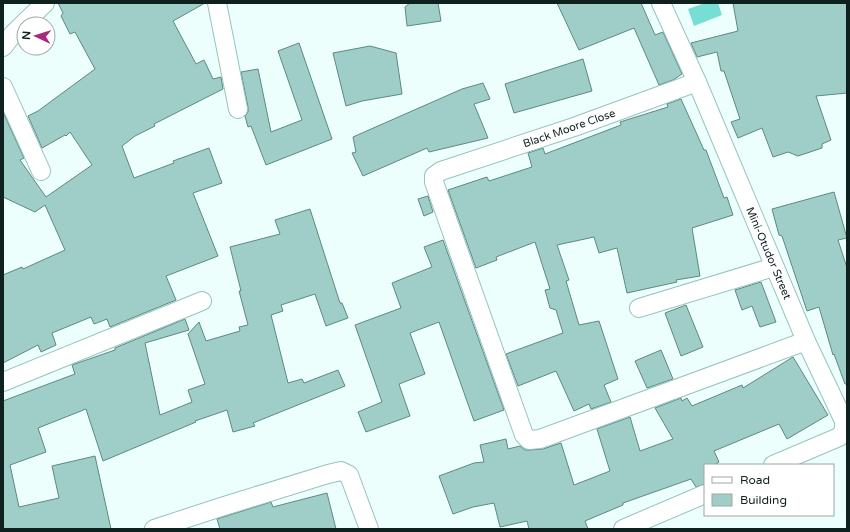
<svg xmlns="http://www.w3.org/2000/svg" width="850" height="532" viewBox="0 0 850 532" font-family="'Varela Round',sans-serif">
<rect width="100%" height="100%" fill="#ecfffc"/>
<!-- water -->
<path fill="#76ded4" d="M705 3H718L722 15 694 26 688 9Z"/>
<!-- building -->
<g fill="#9fcec8" stroke="#5c8983">
<path d="M58 3H205L173 21 196 64 204 60 213 79 221 77 223 89 154 124 155 126 135 136 122 146 134 178 174 163 173 161 209 148 222 183 193 193 218 256 166 276 176 300 110 327 107 319 94 324 91 317 52 333 56 345 41 352 38 345 3 363V275L22 267 23 269 65 250 45 205 35 212 3 197V112L24 158 20 160 46 197 92 165 70 132 66 136 65 135 42 148 28 116 38 111 95 69 75 32 70 34 61 16 63 13Z"/>
<path d="M410 3H438L441 21 407 26 405 7Z"/>
<path d="M557 3H641L655 35 663 32 682 74 673 80 659 85 634 28 579 50Z"/>
<path d="M733 3H847V93L816 96 831 140 822 144V148L798 156 788 152 773 157 762 128 738 138 731 122 740 119 724 71H721L717 52 697 57 691 43 738 31Z"/>
<path d="M299 43 332 139 266 165 251 126 248 127 245 116 248 112V107L241 72 258 69 271 132 302 120 278 51Z"/>
<path d="M370 46 396 53 402 94 362 101 346 106 333 53Z"/>
<path d="M583 59 592 91 514 113 505 84Z"/>
<path d="M483 83 490 99 474 104 488 138 429 152 427 148 363 176 352 153 356 152 353 137 462 89Z"/>
<path d="M681 99 704 150H706L724 198 727 197 733 215 692 228 700 276 676 280 677 282 627 293 617 248 599 253 594 237 557 245 569 280 566 281 579 325 599 321 618 379 604 385 611 402 591 409 589 404 574 411 556 371 518 386 506 354 563 333 556 310 550 308 545 290 550 289 535 242 496 257 497 260 476 268 448 190 487 177 489 181 532 167 528 153 543 148 545 154 621 125 620 122 668 107 667 104Z"/>
<path d="M834 192 847 238 838 240 847 268V384H845L834 354 833 355 819 307 807 311 782 236 779 235 772 209Z"/>
<path d="M428 196 433 212 424 216 418 199Z"/>
<path d="M310 209 340 303H342L348 318 326 326 315 294 281 305 283 311 271 315 288 383 302 379 304 383 338 370 345 386 253 423 255 426 233 432 227 410 195 421 196 422 103 461 86 409 38 428 46 452 10 465 19 507 59 498 52 466 95 456 111 529H3V401L75 374 72 365 115 350V348L185 319 189 330 145 343 160 415 192 402 188 390 205 384 188 334 199 322 206 341 240 331 239 327 248 325 239 291H241L230 247 280 234 275 220Z"/>
<path d="M443 240 504 410 474 421 439 322 410 333 425 374 399 384 410 416 366 432 358 412 382 402 355 325 401 308 392 283 432 267 424 247Z"/>
<path d="M761 282 776 322 760 327 752 306 742 310 735 290Z"/>
<path d="M686 305 703 347 681 356 665 313Z"/>
<path d="M661 350 673 379 647 388 635 361Z"/>
<path d="M793 357 828 415 787 439 779 424 714 451 719 462 714 465H705V484L696 487 691 479 623 503V505L585 521 588 529H529L527 521 500 527 494 503 473 507 453 514 439 476 474 463 484 462 480 445 506 439 508 449 520 446 525 450H530L543 449 561 443 574 485 610 471 597 429 630 417 640 451 673 439 655 408 681 398 682 401 687 398 692 406 742 385 743 388Z"/>
<path d="M327 493 336 529H220L217 519 271 502 273 507Z"/>
</g>
<g fill="none" stroke-linecap="round" stroke-linejoin="round">
<!-- street casing -->
<g stroke="#96c4be" stroke-width="20">
<g id="street">
<path d="M217 3 238 109"/>
<path d="M661 3 697 82 806 341 844 421V431L839 437 773 465"/>
<path d="M3 47 13 34 45 3"/>
<path d="M697 82 574 127 441 171 434 176V182L524 435 529 440 540 439 806 341"/>
<path d="M3 87 41 171"/>
<path d="M639 308 774 267"/>
<path d="M3 382 202 301"/>
<path d="M154 529 221 507 328 474 341 471 349 475 369 529"/>
<path d="M623 529 705 494"/>
</g>
</g>
<!-- street -->
<use href="#street" stroke="#fff" stroke-width="18"/>
</g>
<g text-anchor="middle" stroke-width="3" stroke-linejoin="round" paint-order="stroke">
<!-- street labels -->
<g font-size="11" fill="#0e211f" stroke="#fff">
<text transform="translate(569 128) rotate(-19)" y="4">Black Moore Close</text>
<text transform="translate(769 253) rotate(67)" y="4">Mini-Otudor Street</text>
</g>
</g>
<!-- border -->
<rect width="850" height="532" fill="none" stroke="#0e211f" stroke-width="8"/>
<!-- legend -->
<rect x="704" y="464" width="130" height="52" fill="#ffffff" stroke="#9fa6a5"/>
<rect x="712" y="477" width="20" height="6" fill="#ffffff" stroke="#9fa6a5"/>
<text x="740" y="484" font-size="12" fill="#0e211f">Road</text>
<rect x="712" y="494" width="20" height="12" fill="#9fcec8" stroke="#9fa6a5"/>
<text x="740" y="504" font-size="12" fill="#0e211f">Building</text>
<!-- north arrow -->
<g transform="translate(36 36) rotate(274)"><circle r="19" fill="#ffffff" stroke="#9fa6a5"/>
<path d="M0-3L7 15L0 10L-7 15Z" fill="#a32a81"/>
<text y="-6" font-size="11" font-weight="bold" text-anchor="middle" fill="#0e211f">N</text>
</g>
</svg>
